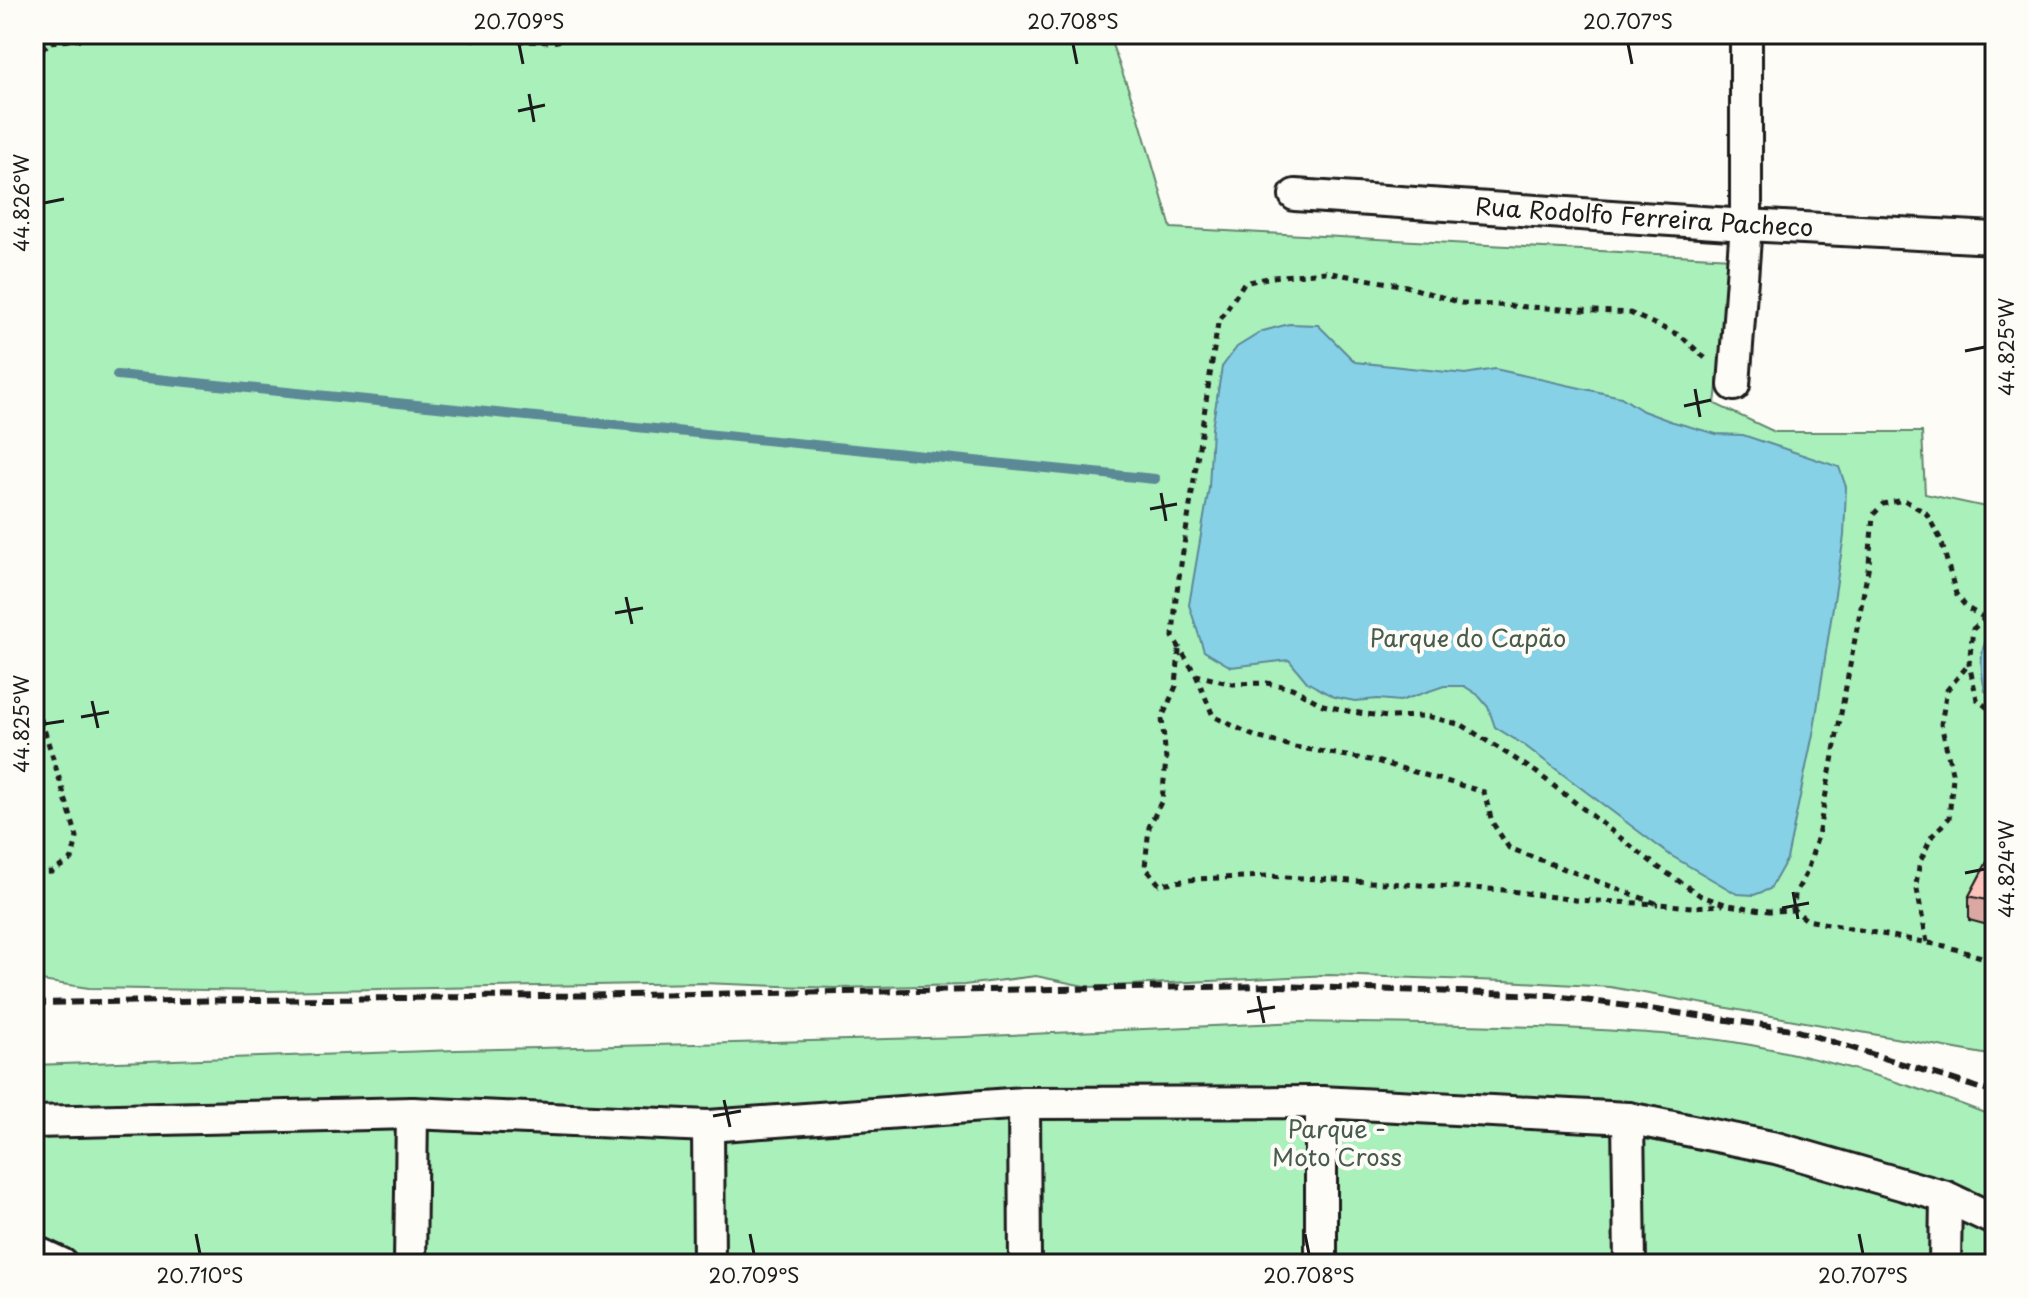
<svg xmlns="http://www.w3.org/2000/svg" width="2029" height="1298" viewBox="0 0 2029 1298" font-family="'Playpen Sans',sans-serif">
<rect width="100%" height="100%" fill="#fdfcf7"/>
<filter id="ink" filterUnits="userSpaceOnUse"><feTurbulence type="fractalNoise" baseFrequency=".0125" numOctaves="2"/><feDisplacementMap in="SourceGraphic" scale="16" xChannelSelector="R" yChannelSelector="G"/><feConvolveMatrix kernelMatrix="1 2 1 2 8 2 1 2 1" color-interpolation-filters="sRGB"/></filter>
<g filter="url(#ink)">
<!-- green -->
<g fill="#aaf0bb" stroke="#63866c" stroke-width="2">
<path d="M34 34H1108L1138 115 1171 228 1732 258 1715 404 1775 432H1922L1925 494 1995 509V1056L1610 987 1504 981 1329 975 1089 987 1036 976 964 985 835 988 702 983 270 991 89 988 34 980V823L42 820 34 805Z"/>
<path d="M1302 1022C1401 1024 1500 1024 1600 1030 1650 1033 1701 1036 1751 1045 1835 1061 1916 1086 1995 1117V1264H34V1065L457 1050 964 1037Z"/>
</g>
<!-- water -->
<g fill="#87d1e7" stroke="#5c8996" stroke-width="2">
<path d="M1289 324 1318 325 1355 362 1465 374 1495 369 1621 397 1643 411 1670 421 1716 434 1743 435 1839 467 1846 487 1844 536 1814 729 1787 859 1770 889 1754 895 1737 894 1670 855 1524 745 1495 727 1488 707 1478 695 1464 686H1444L1400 701 1378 699 1355 701 1334 697 1307 682 1289 660 1231 667 1204 651 1189 605 1209 488 1212 428 1222 367 1237 347 1263 331Z"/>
<path d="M1995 627V697L1985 691C1980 668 1978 644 1995 627Z"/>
</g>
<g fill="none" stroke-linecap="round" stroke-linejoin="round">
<!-- stream -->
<path stroke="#5c8996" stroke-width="10" d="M117 375 1155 479"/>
<!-- street casing -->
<g stroke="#1c1c1c" stroke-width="36">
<g id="street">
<path id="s1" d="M1295 195 1746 225 1995 238"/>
<path d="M1734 385 1746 225V34"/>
<path d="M1321 1102V1264"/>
<path d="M1024 1103 1025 1264"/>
<path d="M1628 1118 1630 1264"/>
<path d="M34 1122 412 1113 708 1126 1024 1103 1321 1102 1628 1118 1776 1148 1946 1197 1995 1220"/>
<path d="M708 1126 709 1264"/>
<path d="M34 1251 62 1264"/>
<path d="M410 1264 412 1113"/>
<path d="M1945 1264 1946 1197"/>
</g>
</g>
<!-- path -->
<g stroke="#1c1c1c" stroke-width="5" stroke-dasharray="6 6" stroke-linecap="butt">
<path d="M338 34 552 42 594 34"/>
<path d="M34 58 50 42 139 34"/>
<path d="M1705 358 1681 336 1630 313 1461 303 1406 286 1326 272 1272 277 1244 283 1218 323 1176 597 1173 637 1196 675 1232 684 1267 683 1292 688 1323 705 1352 712 1388 717 1426 716 1462 725 1536 772 1658 867 1701 896 1728 905 1769 911 1794 910"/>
<path d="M1995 610 1973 629 1969 664 1977 699 1995 714"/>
<path d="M1985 618 1967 608 1956 594 1941 540 1926 513 1904 500 1883 504 1873 515 1869 564 1818 836 1806 874 1795 894 1794 910 1807 920 1945 946 1995 961"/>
<path d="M1179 650 1176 686 1162 718 1166 760 1162 800 1149 827 1145 867 1159 884 1198 879 1268 876 1504 890 1575 900 1658 904"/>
<path d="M1196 675 1213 716 1256 737 1295 747 1376 761 1484 792 1492 822 1509 848 1658 904 1692 907 1723 905"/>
<path d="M34 696 77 837 72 859 52 872 34 873"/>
<path d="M1927 942 1916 884 1920 862 1932 836 1949 818 1953 777 1941 724 1947 690 1969 664"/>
</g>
<!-- street -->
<use href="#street" stroke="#fdfcf7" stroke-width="30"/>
<!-- rail -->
<path stroke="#1c1c1c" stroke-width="6" stroke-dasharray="12 6" stroke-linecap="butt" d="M34 1003 1278 986 1548 995 1792 1029 1995 1093"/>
</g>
<!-- wall -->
<path fill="#daa7a2" stroke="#1c1c1c" stroke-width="2" d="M1995 847V927L1969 920V896Z"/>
<!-- building -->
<path fill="#fec2bc" stroke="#1c1c1c" stroke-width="2" d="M1995 847V902L1969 896Z"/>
</g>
<!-- ticks -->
<path fill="none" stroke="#1c1c1c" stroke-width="3" d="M519 44 523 64M1073 44 1077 64M1628 44 1632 64M529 94 534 122M518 111 545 105M44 203 64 199M1965 351 1985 347M1695 389 1700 417M1684 406 1711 400M1161 493 1166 521M1150 509 1177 504M626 597 632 624M615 613 643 608M92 701 98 728M81 717 109 712M44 724 64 721M1965 873 1985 869M1793 892 1798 919M1782 908 1809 903M1258 996 1264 1023M1247 1012 1275 1007M724 1100 730 1127M713 1116 741 1111M196 1234 200 1254M750 1234 754 1254M1305 1234 1309 1254M1859 1234 1863 1254"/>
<g text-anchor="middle" stroke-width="8" stroke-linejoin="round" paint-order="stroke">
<!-- street labels -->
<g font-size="24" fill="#1c1c1c" stroke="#fdfcf7">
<text dy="8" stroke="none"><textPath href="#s1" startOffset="350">Rua Rodolfo Ferreira Pacheco</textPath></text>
</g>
<!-- park labels -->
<g font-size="24" fill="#475c4c" stroke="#fdfcf7">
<text x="1468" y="647">Parque do Capão</text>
<text x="1337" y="1138">Parque -<tspan x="1337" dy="28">Moto Cross</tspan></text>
</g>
</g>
<!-- margin -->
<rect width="2029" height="1298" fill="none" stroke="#fdfcf7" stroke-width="88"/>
<rect x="44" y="44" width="1941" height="1210" fill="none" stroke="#1c1c1c" stroke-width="3"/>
<g font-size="20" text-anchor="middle" fill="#1c1c1c">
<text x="519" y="29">20.709°S</text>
<text x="1073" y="29">20.708°S</text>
<text x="1628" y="29">20.707°S</text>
<text transform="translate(22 203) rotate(-90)" y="7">44.826°W</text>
<text transform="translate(2007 347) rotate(-90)" y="7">44.825°W</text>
<text transform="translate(22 724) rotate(-90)" y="7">44.825°W</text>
<text transform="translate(2007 869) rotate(-90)" y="7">44.824°W</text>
<text x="200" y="1283">20.710°S</text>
<text x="754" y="1283">20.709°S</text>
<text x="1309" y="1283">20.708°S</text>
<text x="1863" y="1283">20.707°S</text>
</g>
</svg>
